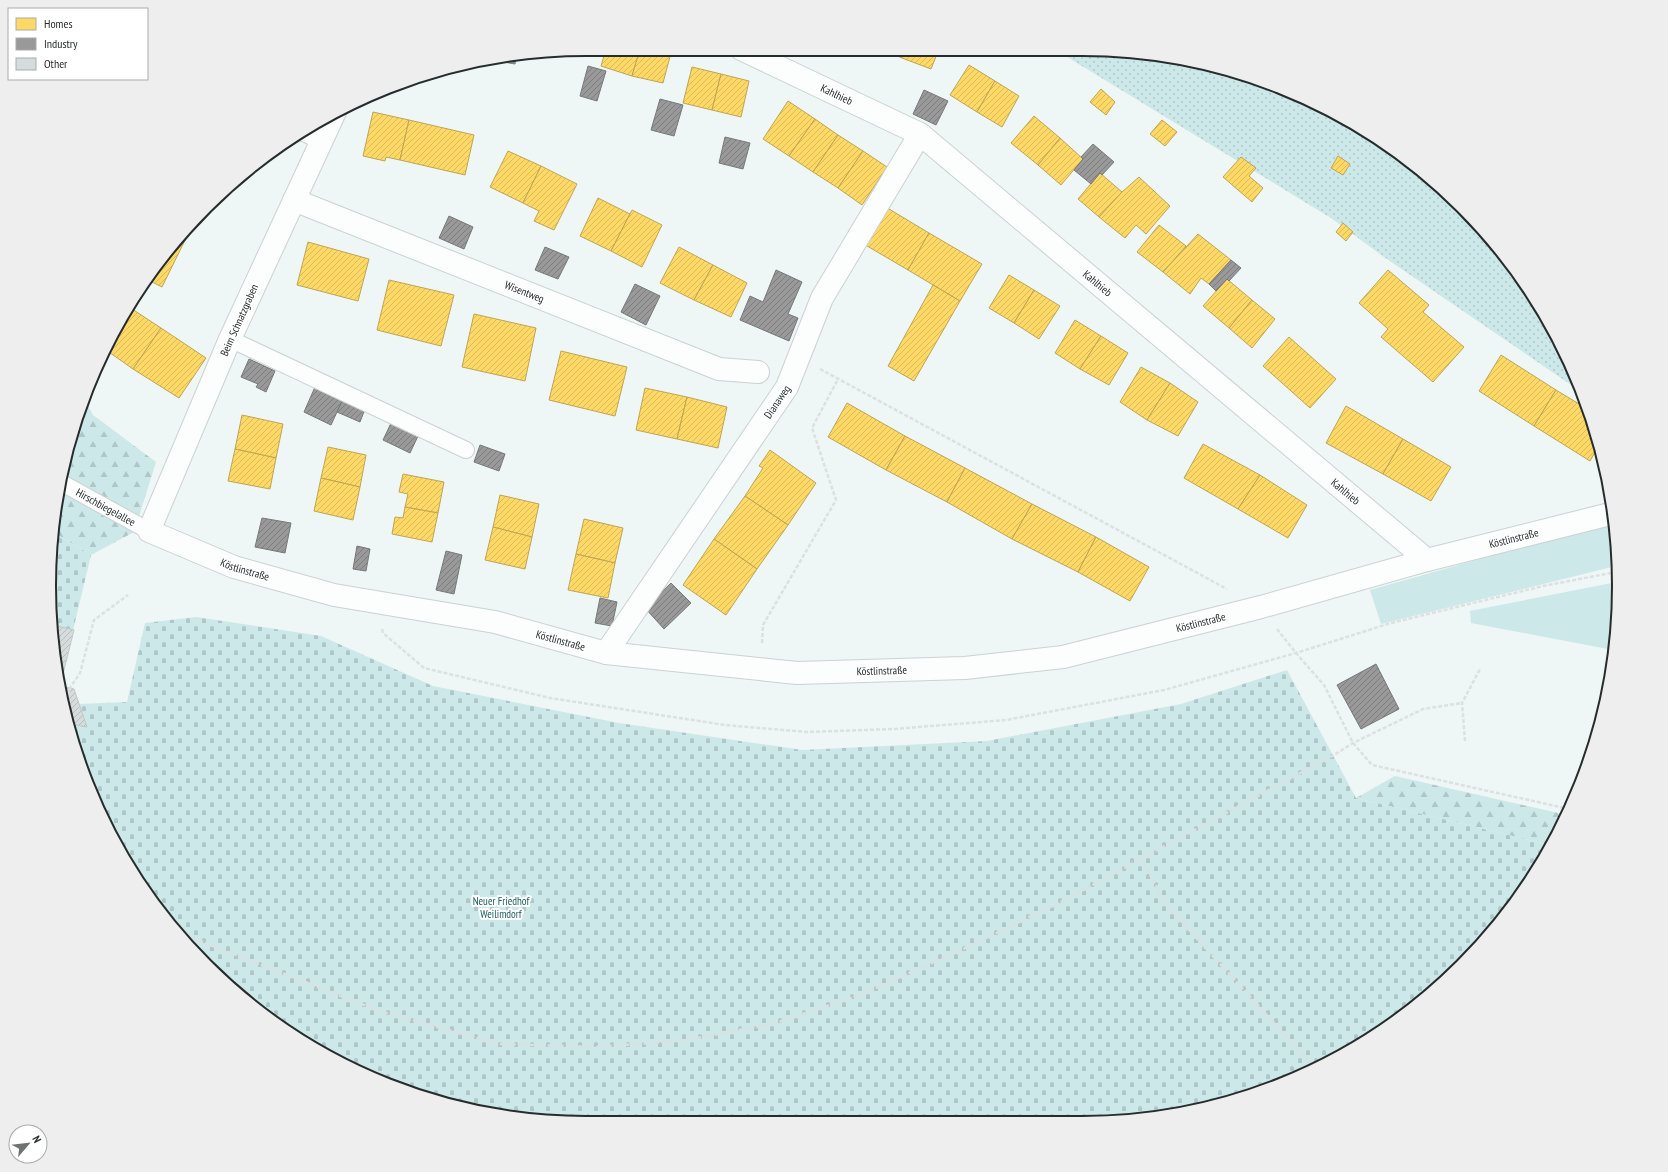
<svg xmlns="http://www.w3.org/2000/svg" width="1668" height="1172" viewBox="0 0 1668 1172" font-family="'PT Sans Narrow',sans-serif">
<defs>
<pattern id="forest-firs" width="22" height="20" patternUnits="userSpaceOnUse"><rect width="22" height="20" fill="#cce8e9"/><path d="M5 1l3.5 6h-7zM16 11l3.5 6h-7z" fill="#afc7c8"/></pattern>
<pattern id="cemetery-stones" width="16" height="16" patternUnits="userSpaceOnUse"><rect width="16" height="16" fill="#cce8e9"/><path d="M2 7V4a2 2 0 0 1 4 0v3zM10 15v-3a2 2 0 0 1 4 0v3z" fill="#afc7c8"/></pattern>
<pattern id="garden-dots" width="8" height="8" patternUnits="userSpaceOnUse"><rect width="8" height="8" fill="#cce8e9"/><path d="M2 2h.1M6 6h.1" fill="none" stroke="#afc7c8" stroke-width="1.8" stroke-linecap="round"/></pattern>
<pattern id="homes-hatch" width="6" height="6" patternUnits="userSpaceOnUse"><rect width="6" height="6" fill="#ffd966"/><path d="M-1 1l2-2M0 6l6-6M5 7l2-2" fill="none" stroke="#dbba59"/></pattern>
<pattern id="industry-hatch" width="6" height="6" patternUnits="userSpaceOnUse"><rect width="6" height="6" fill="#999"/><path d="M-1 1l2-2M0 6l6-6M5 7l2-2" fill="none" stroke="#7d7d7d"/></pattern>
<pattern id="building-hatch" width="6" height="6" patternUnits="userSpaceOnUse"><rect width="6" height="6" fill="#d6dcdc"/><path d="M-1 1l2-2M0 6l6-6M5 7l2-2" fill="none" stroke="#b8bdbd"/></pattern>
</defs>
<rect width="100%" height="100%" fill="#eef6f6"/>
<!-- green -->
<g fill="#cce8e9">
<path d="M1615 521 1616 566 1381 624 1370 590Z"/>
<path d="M1617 582 1618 621 1613 650 1471 623 1470 611Z"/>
</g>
<!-- forest -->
<g fill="url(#forest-firs)">
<path d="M85 400 93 415 156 462 134 532 91 555 53 532 54 516Z"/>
<path d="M1395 776 1567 815 1564 823 1550 845 1356 798Z"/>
</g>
<!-- cemetery -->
<g fill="url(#cemetery-stones)">
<path d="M53 532 91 555 59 689 49 586Z"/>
<path d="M196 617 321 636 433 686 619 723 802 750 987 741 1181 704 1287 670 1356 798 1550 845 1508 913 1436 990 1319 1068 1221 1105 1152 1118 551 1122 447 1105 349 1068 259 1012 182 940 104 823 63 701 79 704 127 702 145 623Z"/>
</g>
<!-- garden -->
<path fill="url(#garden-dots)" d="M1054 49H1082L1187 59 1255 78 1350 121 1409 160 1486 232 1547 317 1580 391 1384 257 1331 218Z"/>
<!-- homes -->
<g fill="url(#homes-hatch)" stroke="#bea555">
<path d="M606 49H640L632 76 601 66Z"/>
<path d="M640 49H672L663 83 632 76Z"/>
<path d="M880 49H905L902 58Z"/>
<path d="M905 49H939L931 69 902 58Z"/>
<path d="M969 65 995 81 977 112 950 95Z"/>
<path d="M692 67 721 74 712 110 683 103Z"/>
<path d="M721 74 749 81 741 117 712 110Z"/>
<path d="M995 81 1019 96 1002 127 977 112Z"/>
<path d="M1101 89 1115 102 1106 115 1090 102Z"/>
<path d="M788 101 815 119 789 156 763 139Z"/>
<path d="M373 112 409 120 400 160 386 157 385 161 363 156Z"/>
<path d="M1034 116 1060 138 1038 165 1011 143Z"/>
<path d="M815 119 838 135 813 172 789 156Z"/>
<path d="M409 120 474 135 465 175 400 160Z"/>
<path d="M1162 120 1177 132 1165 146 1150 134Z"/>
<path d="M838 135 863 151 838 188 813 172Z"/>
<path d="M1060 138 1083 159 1061 185 1038 165Z"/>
<path d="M508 151 541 166 523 203 490 187Z"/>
<path d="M863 151 887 167 862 205 838 188Z"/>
<path d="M1338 156 1350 164 1343 175 1331 168Z"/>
<path d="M1241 157 1256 168 1249 176 1263 188 1252 202 1223 177Z"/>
<path d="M541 166 577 184 554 230 534 221 539 211 523 203Z"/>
<path d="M1100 173 1122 192 1099 217 1078 199Z"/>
<path d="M1139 177 1170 206 1146 234 1136 225 1125 238 1099 217 1122 192Z"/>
<path d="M598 198 630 214 611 251 580 236Z"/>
<path d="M884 206 929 233 908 270 862 243Z"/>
<path d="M632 210 662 225 642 267 611 251Z"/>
<path d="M1343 223 1353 232 1346 241 1336 232Z"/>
<path d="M1159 225 1186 246 1163 272 1137 252Z"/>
<path d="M188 227 191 228 162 287 146 279 182 232Z"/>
<path d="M929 233 982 264 960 301 908 270Z"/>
<path d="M1198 234 1231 260 1209 284 1201 278 1190 294 1163 272Z"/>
<path d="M308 242 369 259 358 301 297 285Z"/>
<path d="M679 247 713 265 694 300 660 283Z"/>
<path d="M713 265 747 283 731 317 694 300Z"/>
<path d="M1388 270 1429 305 1423 312 1464 347 1433 382 1381 337 1388 329 1359 303Z"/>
<path d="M1009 275 1034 290 1014 323 989 308Z"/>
<path d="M1227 279 1252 300 1229 328 1203 306Z"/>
<path d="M389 280 454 295 441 346 377 330Z"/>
<path d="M933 285 960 301 914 381 888 366Z"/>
<path d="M1034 290 1060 306 1039 339 1014 323Z"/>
<path d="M1252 300 1275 319 1252 348 1229 328Z"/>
<path d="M129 307 161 328 133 369 106 350Z"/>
<path d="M474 314 536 328 525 381 462 367Z"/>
<path d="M1075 320 1101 336 1080 369 1055 353Z"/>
<path d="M161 328 206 358 179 398 133 369Z"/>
<path d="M1101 336 1128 353 1109 385 1080 369Z"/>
<path d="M1289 337 1336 379 1310 408 1263 366Z"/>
<path d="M561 351 627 367 615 416 549 400Z"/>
<path d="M1501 355 1556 390 1534 426 1479 391Z"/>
<path d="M1141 367 1170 383 1147 420 1120 402Z"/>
<path d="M1170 383 1198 402 1178 436 1147 420Z"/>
<path d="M645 388 687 397 677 439 636 430Z"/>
<path d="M1556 390 1589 410 1598 447 1590 461 1534 426Z"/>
<path d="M687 397 727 407 718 448 677 439Z"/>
<path d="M847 403 905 436 886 470 828 437Z"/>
<path d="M1346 406 1403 439 1383 474 1326 443Z"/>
<path d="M242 415 283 424 276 458 235 449Z"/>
<path d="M905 436 965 468 947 502 886 470Z"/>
<path d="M1403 439 1451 467 1431 501 1383 474Z"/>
<path d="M1203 444 1260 475 1238 509 1184 478Z"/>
<path d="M328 447 366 455 360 487 321 478Z"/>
<path d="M235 449 276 458 270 489 228 481Z"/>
<path d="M770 450 816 483 788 525 745 496 763 468 759 466Z"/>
<path d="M965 468 1032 504 1012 539 947 502Z"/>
<path d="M403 474 444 482 438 513 405 507 408 494 399 492Z"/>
<path d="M1260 475 1307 505 1288 538 1238 509Z"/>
<path d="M321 478 360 487 353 520 314 511Z"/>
<path d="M500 495 539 504 532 537 493 527Z"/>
<path d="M745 496 788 525 757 569 714 539Z"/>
<path d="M1032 504 1096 537 1078 572 1012 539Z"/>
<path d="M405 507 438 513 432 542 392 534 395 517 403 518Z"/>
<path d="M584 519 623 528 615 563 576 554Z"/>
<path d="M493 527 532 537 525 569 485 560Z"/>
<path d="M1096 537 1149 567 1130 601 1078 572Z"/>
<path d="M714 539 757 569 726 615 683 585Z"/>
<path d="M576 554 615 563 608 598 568 590Z"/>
</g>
<!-- industry -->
<g fill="url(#industry-hatch)" stroke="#777878">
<path d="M516 58 515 64 498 61Z"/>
<path d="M588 66 606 71 597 101 580 96Z"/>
<path d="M924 90 948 101 936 125 913 114Z"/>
<path d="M660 99 683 105 674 136 651 130Z"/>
<path d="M725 137 750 143 743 169 719 163Z"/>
<path d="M1093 144 1114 162 1102 175 1100 173 1091 184 1074 170 1083 159 1081 157Z"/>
<path d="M449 216 473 227 464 249 439 238Z"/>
<path d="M545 247 569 257 558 279 535 270Z"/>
<path d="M1231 260 1241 268 1229 281 1227 279 1216 291 1209 284Z"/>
<path d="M776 270 802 282 788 314 798 318 789 341 740 320 750 296 763 302Z"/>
<path d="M635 284 660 296 646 325 621 312Z"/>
<path d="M249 359 275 371 266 392 256 387 258 384 241 377Z"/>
<path d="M315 387 343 399 331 425 304 412Z"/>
<path d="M343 399 365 409 360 422 337 412Z"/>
<path d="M392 421 419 434 410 453 383 440Z"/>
<path d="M480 445 505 454 499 471 474 462Z"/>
<path d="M262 518 291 523 285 553 255 547Z"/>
<path d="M357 546 370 549 366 571 353 569Z"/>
<path d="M446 551 462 555 454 594 436 590Z"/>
<path d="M671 583 691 603 664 629 645 608Z"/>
<path d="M600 598 617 602 612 626 595 623Z"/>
<path d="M1376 664 1399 709 1361 729 1337 685Z"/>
</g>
<!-- building -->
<path fill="url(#building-hatch)" stroke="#c1c7c7" d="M53 625 74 630 60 686 74 689 87 727 71 724 59 691Z"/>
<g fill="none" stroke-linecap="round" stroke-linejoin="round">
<!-- service casing -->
<g stroke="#ccd1d1" stroke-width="18">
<g id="service">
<path d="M230 339 466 450"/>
<path id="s1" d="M62 483 149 531"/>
</g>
</g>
<!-- minor casing -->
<g stroke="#ccd1d1" stroke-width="24">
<g id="minor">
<path id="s2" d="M741 49 920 134 1427 560"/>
<path id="s3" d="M335 112 230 339 149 531 234 567 334 595 495 622 606 653 797 673 965 668 1063 657 1261 607 1427 560 1614 513"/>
<path d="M304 130 322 138"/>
<path id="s4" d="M294 200 719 369 758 372"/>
<path id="s5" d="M606 653 787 387 822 298 920 134"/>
</g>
</g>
<!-- path -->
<g stroke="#dde0e0" stroke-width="2.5" stroke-dasharray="4 2" stroke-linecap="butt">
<path d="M820 369 1227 589"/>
<path d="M382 629 383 633 424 668 550 698 725 725 807 732 894 729 1006 720 1164 690 1296 653 1391 623 1543 586 1616 572"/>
<path d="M1277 629 1296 653 1324 685 1353 743 1372 765 1569 809"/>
<path d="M762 643 763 625 836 500 812 428 838 379"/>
<path d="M65 707 70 688 80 673 94 620 128 595"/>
<path d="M1465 741 1462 703 1480 669"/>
<path d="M1141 859 1169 908 1316 1069"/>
<path d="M177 932 382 1012 500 1044 597 1047 687 1040 776 1023 860 995 961 950 1059 903 1334 755 1353 743 1423 709 1462 703"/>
</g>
<!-- service -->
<use href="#service" stroke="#fcfefe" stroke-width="16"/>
<!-- minor -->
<use href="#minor" stroke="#fcfefe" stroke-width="22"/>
</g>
<g text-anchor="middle" stroke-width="4" stroke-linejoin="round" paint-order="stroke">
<!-- street labels -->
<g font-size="11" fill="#272c2c" stroke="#fff">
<text dy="4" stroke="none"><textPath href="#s2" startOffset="106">Kahlhieb</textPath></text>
<text dy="4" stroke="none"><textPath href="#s2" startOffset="430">Kahlhieb</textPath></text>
<text dy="4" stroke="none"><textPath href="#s4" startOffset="248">Wisentweg</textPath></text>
<text transform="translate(239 320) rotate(-66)" y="4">Beim Schnatzgraben</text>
<text dy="4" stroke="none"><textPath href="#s5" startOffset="304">Dianaweg</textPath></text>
<text dy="4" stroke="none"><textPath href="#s2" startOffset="754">Kahlhieb</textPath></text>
<text dy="4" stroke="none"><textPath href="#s1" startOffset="50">Hirschbiegelallee</textPath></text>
<text dy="4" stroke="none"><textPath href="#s3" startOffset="1858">Köstlinstraße</textPath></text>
<text dy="4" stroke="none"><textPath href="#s3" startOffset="562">Köstlinstraße</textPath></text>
<text dy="4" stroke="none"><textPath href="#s3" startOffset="1534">Köstlinstraße</textPath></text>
<text dy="4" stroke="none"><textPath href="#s3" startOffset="886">Köstlinstraße</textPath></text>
<text dy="4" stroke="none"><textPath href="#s3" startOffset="1210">Köstlinstraße</textPath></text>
</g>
<!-- park labels -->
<g font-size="11" fill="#1a5b5e" stroke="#fff">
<text x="501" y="905">Neuer Friedhof<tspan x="501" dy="13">Weilimdorf</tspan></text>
</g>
</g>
<!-- crop -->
<path d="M0 0H1668V1172H0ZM586 56H1082A530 530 0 0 1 1612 586V586A530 530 0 0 1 1082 1116H586A530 530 0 0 1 56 586V586A530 530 0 0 1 586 56Z" fill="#eee" fill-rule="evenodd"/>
<path fill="none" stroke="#272c2c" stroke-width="2" d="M586 56H1082A530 530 0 0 1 1612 586V586A530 530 0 0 1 1082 1116H586A530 530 0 0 1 56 586V586A530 530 0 0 1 586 56Z"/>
<!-- legend -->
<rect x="8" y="8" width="140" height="72" fill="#ffffff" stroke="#a9abab"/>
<rect x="16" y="18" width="20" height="12" fill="#ffd966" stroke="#a9abab"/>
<text x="44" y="28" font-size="12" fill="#272c2c">Homes</text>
<rect x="16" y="38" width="20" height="12" fill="#999999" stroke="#a9abab"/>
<text x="44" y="48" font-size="12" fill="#272c2c">Industry</text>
<rect x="16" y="58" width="20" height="12" fill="#d6dcdc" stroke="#a9abab"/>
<text x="44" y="68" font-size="12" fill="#272c2c">Other</text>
<!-- north arrow -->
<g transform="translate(28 1144) rotate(62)"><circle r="19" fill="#ffffff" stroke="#a9abab"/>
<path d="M0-3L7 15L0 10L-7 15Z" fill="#6d7373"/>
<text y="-6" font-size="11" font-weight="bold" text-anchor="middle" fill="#272c2c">N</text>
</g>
</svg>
